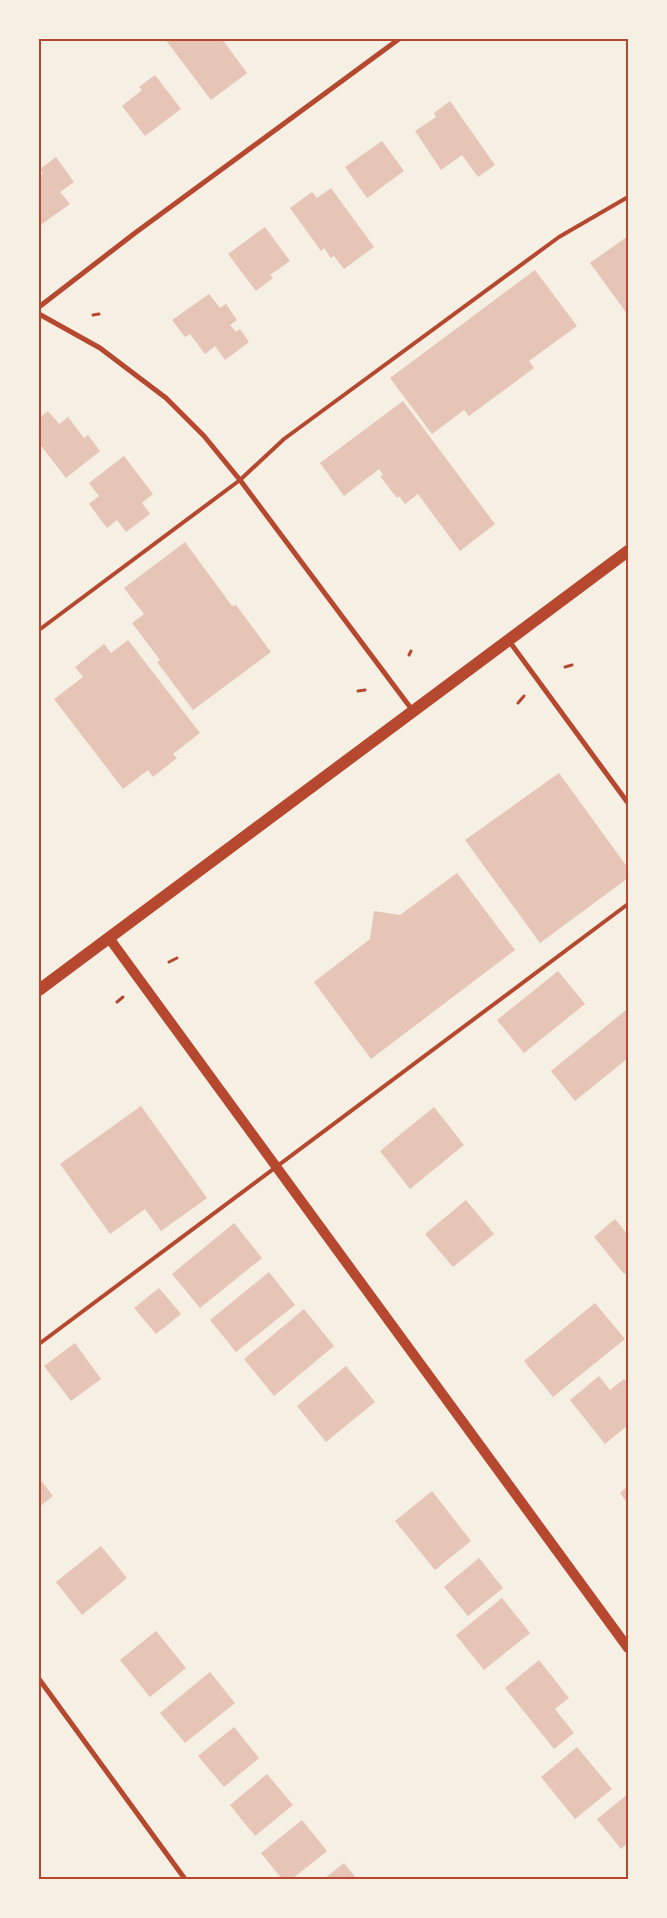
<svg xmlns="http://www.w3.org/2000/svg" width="667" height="1918" viewBox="0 0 667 1918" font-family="Roboto,sans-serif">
<rect width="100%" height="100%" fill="#f6efe4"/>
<!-- building -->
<g fill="#e6c5b7">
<path d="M165 39H222L247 73 211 100Z"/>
<path d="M155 75 181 109 145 136 122 106 142 90 139 87Z"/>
<path d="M450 101 495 165 478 177 462 155 441 170 415 131 436 117 434 113Z"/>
<path d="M382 141 404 171 367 198 345 167Z"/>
<path d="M56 157 74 182 60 192 70 204 39 226V177L43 174 40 169Z"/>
<path d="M331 188 374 247 344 269 334 256 331 258 324 248 321 251 290 208 312 192 317 198Z"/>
<path d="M265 227 290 261 270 275 273 278 256 291 228 254Z"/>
<path d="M628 236V315L590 263Z"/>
<path d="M535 270 577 326 529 361 534 368 469 416 464 410 432 434 390 378Z"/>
<path d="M209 294 220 308 226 304 237 320 230 325 236 332 240 329 249 342 225 360 215 346 205 354 190 334 185 337 172 320Z"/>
<path d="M403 401 495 524 460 551 418 494 405 504 399 496 397 498 380 476 383 475 379 469 344 496 320 463Z"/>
<path d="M48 411 59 424 68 417 84 438 88 435 100 451 66 478 39 443V418Z"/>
<path d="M124 456 153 494 142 503 150 514 126 532 117 520 107 528 89 504 99 496 89 483Z"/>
<path d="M185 542 232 606 236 605 271 652 193 710 157 662 160 660 132 623 144 614 124 588Z"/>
<path d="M128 640 200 733 173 754 177 758 153 777 148 770 123 789 54 699 83 677 75 667 104 644 111 653Z"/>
<path d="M559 773 628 868V878L540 943 465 840Z"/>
<path d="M457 873 515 950 371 1059 314 982 370 939 374 911 400 915Z"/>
<path d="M558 971 585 1004 524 1053 497 1020Z"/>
<path d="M626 1010 628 1013V1058L575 1101 551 1071Z"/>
<path d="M141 1106 207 1198 161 1231 145 1209 110 1234 60 1164Z"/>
<path d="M434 1107 464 1145 410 1189 380 1151Z"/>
<path d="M466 1200 494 1234 453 1267 425 1234Z"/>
<path d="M615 1219 628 1235V1271L624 1274 594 1237Z"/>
<path d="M234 1223 262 1258 200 1308 172 1274Z"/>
<path d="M269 1272 295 1305 236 1352 210 1320Z"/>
<path d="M159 1288 181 1314 156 1334 134 1308Z"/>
<path d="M595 1303 625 1339 553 1397 524 1361Z"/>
<path d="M304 1309 334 1346 274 1396 244 1359Z"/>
<path d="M75 1343 101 1379 71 1401 44 1366Z"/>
<path d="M346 1366 375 1402 326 1442 297 1406Z"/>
<path d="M599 1376 610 1390 624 1379 628 1384V1425L605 1444 570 1400Z"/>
<path d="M39 1478 53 1496 39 1507Z"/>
<path d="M628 1486V1504L620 1493Z"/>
<path d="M432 1491 471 1541 435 1570 395 1521Z"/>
<path d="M101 1546 127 1578 82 1615 56 1582Z"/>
<path d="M479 1558 503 1588 468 1616 444 1587Z"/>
<path d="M502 1598 530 1633 484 1670 456 1635Z"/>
<path d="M156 1631 186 1668 150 1697 120 1660Z"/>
<path d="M539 1660 569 1698 555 1709 574 1733 554 1749 505 1688Z"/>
<path d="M210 1672 235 1703 185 1743 160 1713Z"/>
<path d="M234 1727 259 1758 224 1787 198 1756Z"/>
<path d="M577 1747 612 1789 575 1819 541 1777Z"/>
<path d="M267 1774 293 1805 255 1836 230 1805Z"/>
<path d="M628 1794V1843L621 1849 597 1819Z"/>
<path d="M302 1820 327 1851 292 1879H282L261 1853Z"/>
<path d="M344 1863 357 1879H324Z"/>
</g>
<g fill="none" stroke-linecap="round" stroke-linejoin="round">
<!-- path -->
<g stroke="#b5482f" stroke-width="3">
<path d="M93 315 99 314"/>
<path d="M409 655 411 651"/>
<path d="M565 667 572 665"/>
<path d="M358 691 365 690"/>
<path d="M518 703 524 696"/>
<path d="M169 962 177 958"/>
<path d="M117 1002 123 997"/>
</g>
<!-- service -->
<g stroke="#b5482f" stroke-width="4">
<path d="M39 630 240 480 284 439 559 237 628 197"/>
<path d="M39 1344 628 904"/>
</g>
<!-- minor -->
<g stroke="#b5482f" stroke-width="5">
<path d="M39 307 135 233 399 39"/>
<path d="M39 314 100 348 166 398 204 436 240 480 413 711"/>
<path d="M509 641 628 803"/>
<path d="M39 1679 185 1879"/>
</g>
<!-- secondary -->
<path stroke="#b5482f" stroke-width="10" d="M109 938 628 1648"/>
<!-- primary -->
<path stroke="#b5482f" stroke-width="12" d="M39 990 628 551"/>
</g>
<!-- border -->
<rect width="667" height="1918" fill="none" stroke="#f6efe4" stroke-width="80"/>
<rect x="40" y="40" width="587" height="1838" fill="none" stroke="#b5482f" stroke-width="2"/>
</svg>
